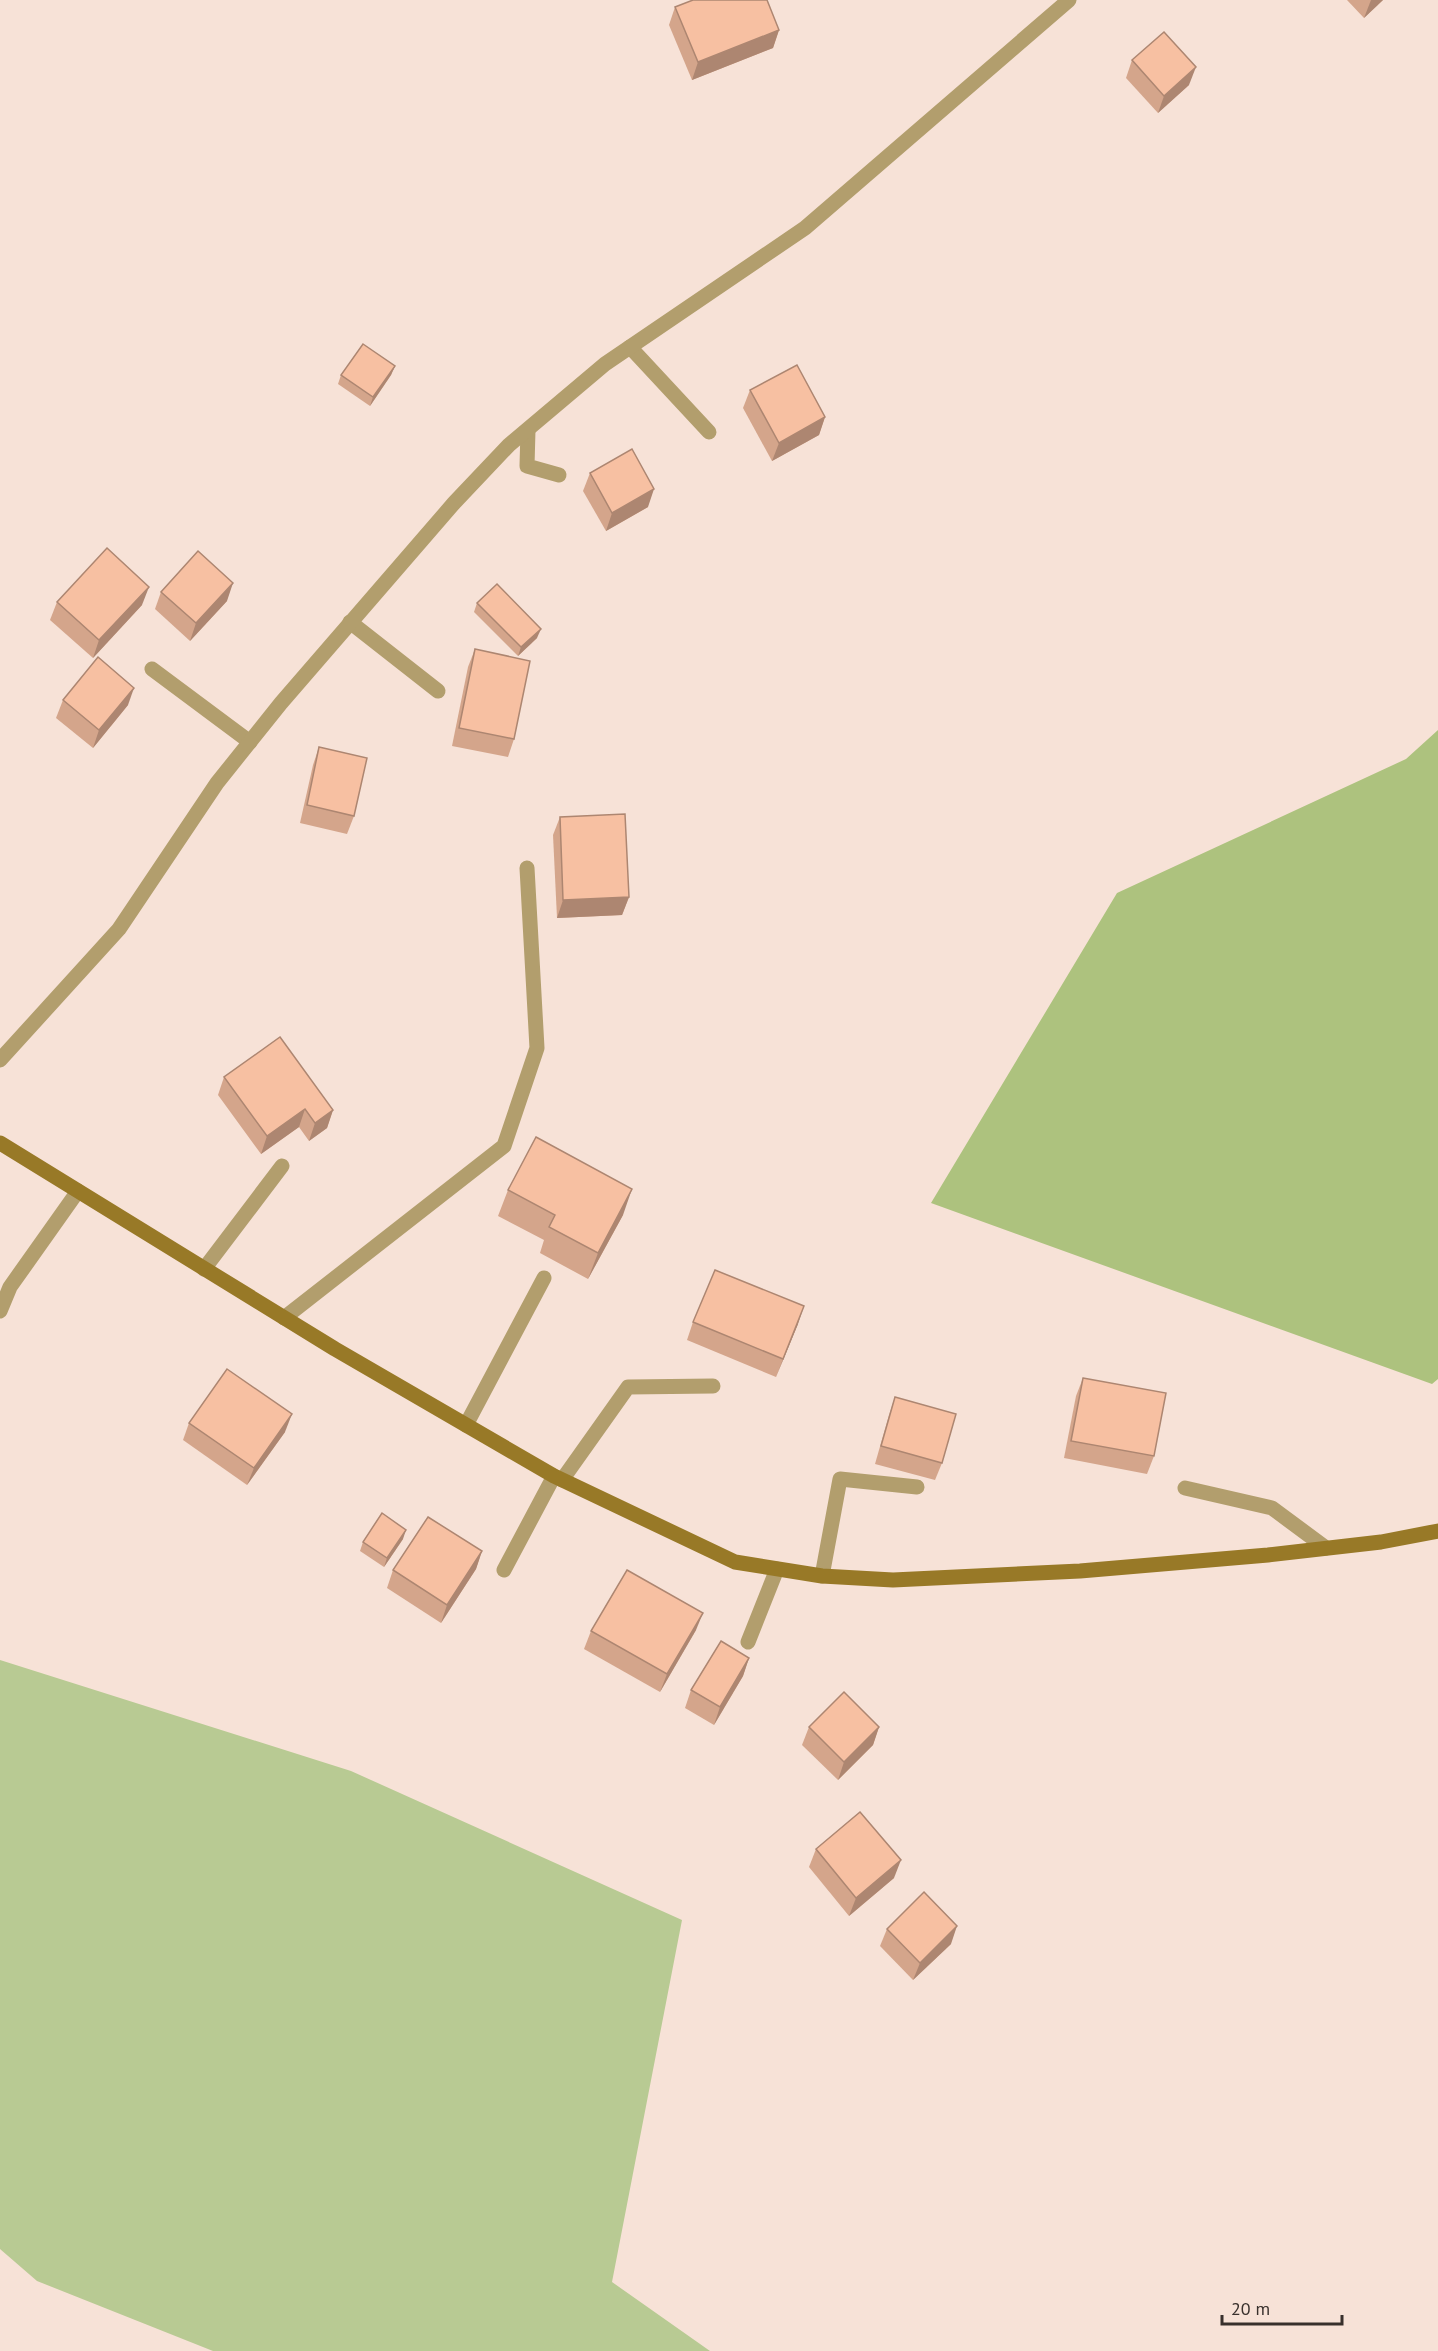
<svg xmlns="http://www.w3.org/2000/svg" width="1438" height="2351" viewBox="0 0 1438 2351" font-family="'PT Sans',sans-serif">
<rect width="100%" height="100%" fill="#f7e2d7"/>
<!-- green -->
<path fill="#b8ca93" d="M0 1660 351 1771 682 1920 612 2282 710 2351H213L37 2281 0 2249Z"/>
<!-- forest -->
<path fill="#adc27e" d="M1438 730V1379L1432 1384 931 1203 1117 893 1406 759Z"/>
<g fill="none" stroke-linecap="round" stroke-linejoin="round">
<!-- lane -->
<g stroke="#b29e6d" stroke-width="15">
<path d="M630 347 709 432"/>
<path d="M528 430 527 466 559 475"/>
<path d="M350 622 438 691"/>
<path d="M152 669 250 742"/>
<path d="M204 1269 282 1166"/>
<path d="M0 1311 10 1287 78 1191"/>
<path d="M284 1318 504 1146 537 1048 527 868"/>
<path d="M466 1425 544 1278"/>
<path d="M562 1480 628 1387 713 1386"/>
<path d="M1185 1488 1272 1508 1326 1548"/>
<path d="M504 1570 554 1476"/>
<path d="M822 1576 840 1479 917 1487"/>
<path d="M748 1642 777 1569"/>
</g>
<!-- street -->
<path stroke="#b29e6d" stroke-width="15" d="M0 1060 119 929 217 783 281 703 454 503 509 445 605 364 805 228 1069 0"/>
<!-- secondary -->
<path stroke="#987927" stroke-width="15" d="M0 1143 335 1349 554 1476 735 1562 822 1576 893 1580 1080 1571 1268 1555 1381 1542 1438 1531"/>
</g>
<!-- wall -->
<g fill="#d4a58b">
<path d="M1347 0H1383L1364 18Z"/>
<path d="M675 7 779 30 773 48 692 80 669 25Z"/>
<path d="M1132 60 1189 85 1158 113 1126 78Z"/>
<path d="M395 366 391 375 370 406 338 384 341 375Z"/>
<path d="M750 390 825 417 819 435 772 461 743 408Z"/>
<path d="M590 473 648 507 606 531 583 491Z"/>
<path d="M161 592 227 601 190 641 155 609Z"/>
<path d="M57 602 142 605 93 658 50 620Z"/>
<path d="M477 603 537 638 518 656 474 612Z"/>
<path d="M475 649 514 739 508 757 452 746 468 667Z"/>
<path d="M63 700 128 705 93 748 56 718Z"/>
<path d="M319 747 354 816 347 834 300 823 313 765Z"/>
<path d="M560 817 629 897 622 915 557 918 553 835Z"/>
<path d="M224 1077 333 1110 327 1128 309 1141 299 1127 261 1154 218 1095Z"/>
<path d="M508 1190 623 1215 588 1279 540 1253 544 1240 498 1216Z"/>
<path d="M693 1322 798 1324 776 1377 687 1340Z"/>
<path d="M1083 1378 1154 1456 1147 1474 1064 1458 1076 1396Z"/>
<path d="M895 1397 942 1463 935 1480 875 1464 889 1415Z"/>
<path d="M189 1423 285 1432 247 1485 183 1440Z"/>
<path d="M403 1539 384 1567 360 1551 363 1542Z"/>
<path d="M482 1551 476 1569 441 1623 387 1588 393 1570Z"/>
<path d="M696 1630 660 1692 584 1649 591 1631Z"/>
<path d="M749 1658 743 1676 714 1725 685 1708 691 1690Z"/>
<path d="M809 1727H879L873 1745 838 1780 802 1745Z"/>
<path d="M816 1849 894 1878 849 1916 809 1867Z"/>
<path d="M887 1929 951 1944 913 1980 880 1946Z"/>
</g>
<!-- shaded-wall -->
<g fill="#ad8671">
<path d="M1371 0H1383L1364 18Z"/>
<path d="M779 30 773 48 692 80 698 62Z"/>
<path d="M1196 67 1189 85 1158 113 1164 96Z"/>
<path d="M395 366 391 375 370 406 373 397Z"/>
<path d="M825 417 819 435 772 461 779 443Z"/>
<path d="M654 489 648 507 606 531 612 513Z"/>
<path d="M233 583 227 601 190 641 196 623Z"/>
<path d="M149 587 142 605 93 658 99 640Z"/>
<path d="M541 629 537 638 518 656 521 647Z"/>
<path d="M134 688 128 705 93 748 99 730Z"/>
<path d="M629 897 622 915 557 918 563 900Z"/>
<path d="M305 1109 299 1127 261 1154 267 1136Z"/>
<path d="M333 1110 327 1128 309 1141 315 1123Z"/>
<path d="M632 1189 623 1215 588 1279 598 1253Z"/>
<path d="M804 1306 798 1324 776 1377 783 1359Z"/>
<path d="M292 1414 285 1432 247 1485 254 1468Z"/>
<path d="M406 1530 403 1539 384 1567 387 1558Z"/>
<path d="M482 1551 476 1569 441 1623 447 1605Z"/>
<path d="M703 1613 696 1630 660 1692 667 1674Z"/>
<path d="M749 1658 743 1676 714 1725 720 1707Z"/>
<path d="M879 1727 873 1745 838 1780 844 1762Z"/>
<path d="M901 1860 894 1878 849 1916 856 1898Z"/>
<path d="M957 1926 951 1944 913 1980 920 1963Z"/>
</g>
<!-- building -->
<g fill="#f7c0a2" stroke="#ad8671" stroke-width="1.5">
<path d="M693 0H767L779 30 698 62 675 7Z"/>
<path d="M1164 32 1196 67 1164 96 1132 60Z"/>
<path d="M363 344 395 366 373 397 341 375Z"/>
<path d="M797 365 825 417 779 443 750 390Z"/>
<path d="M632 449 654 489 612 513 590 473Z"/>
<path d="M107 548 149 587 99 640 57 602Z"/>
<path d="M198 551 233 583 196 623 161 592Z"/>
<path d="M497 584 541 629 521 647 477 603Z"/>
<path d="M475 649 530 661 514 739 459 728Z"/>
<path d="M98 657 134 688 99 730 63 700Z"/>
<path d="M319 747 367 758 354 816 307 805Z"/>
<path d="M625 814 629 897 563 900 560 817Z"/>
<path d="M280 1037 333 1110 315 1123 305 1109 267 1136 224 1077Z"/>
<path d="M536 1137 632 1189 598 1253 549 1227 555 1215 508 1190Z"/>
<path d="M715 1270 804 1306 783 1359 693 1322Z"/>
<path d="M227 1369 292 1414 254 1468 189 1423Z"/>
<path d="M1083 1378 1166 1393 1154 1456 1071 1441Z"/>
<path d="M895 1397 956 1414 942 1463 881 1446Z"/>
<path d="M382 1513 406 1530 387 1558 363 1542Z"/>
<path d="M428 1517 482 1551 447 1605 393 1570Z"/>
<path d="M627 1570 703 1613 667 1674 591 1631Z"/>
<path d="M721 1641 749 1658 720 1707 691 1690Z"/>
<path d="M844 1692 879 1727 844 1762 809 1727Z"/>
<path d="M860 1812 901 1860 856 1898 816 1849Z"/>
<path d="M924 1892 957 1926 920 1963 887 1929Z"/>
</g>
<!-- scale -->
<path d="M1222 2315v9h120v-9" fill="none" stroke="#38302c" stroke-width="3"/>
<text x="1231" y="2315" font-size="18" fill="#38302c" stroke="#f7e2d7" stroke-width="4.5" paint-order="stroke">20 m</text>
</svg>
